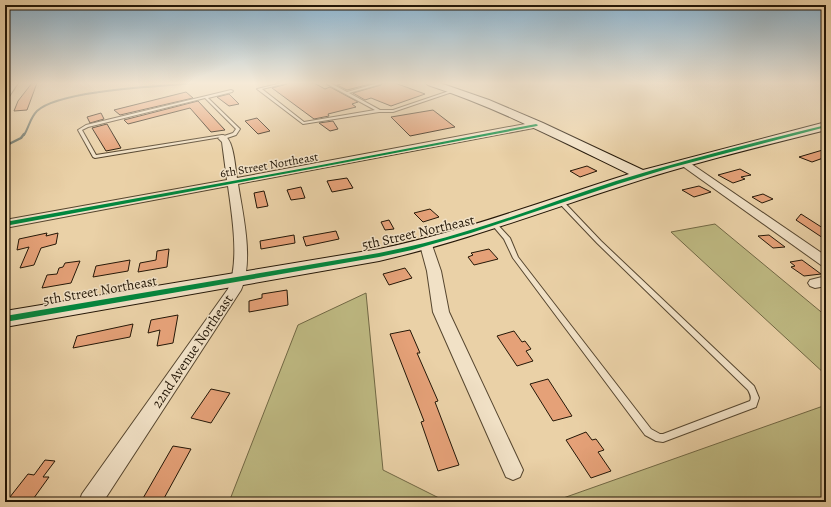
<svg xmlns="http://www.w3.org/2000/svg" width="831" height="507" viewBox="0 0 831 507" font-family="Alegreya,serif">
<rect width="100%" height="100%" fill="#ead1a7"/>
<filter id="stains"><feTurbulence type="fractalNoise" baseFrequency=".005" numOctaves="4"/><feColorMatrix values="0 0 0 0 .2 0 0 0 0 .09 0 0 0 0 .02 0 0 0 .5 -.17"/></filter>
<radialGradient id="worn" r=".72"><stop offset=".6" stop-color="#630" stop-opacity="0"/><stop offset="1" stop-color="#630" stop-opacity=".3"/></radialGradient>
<!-- green -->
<g fill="#beb982" stroke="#716844">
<path d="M715 224 826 316V375L671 232Z"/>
<path d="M366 293 383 470 447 502H229L298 325Z"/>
<path d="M826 405V502H552Z"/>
</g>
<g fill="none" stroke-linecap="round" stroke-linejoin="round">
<!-- stream-far1 -->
<path stroke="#6b766c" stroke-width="2" d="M24 135C29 127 30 118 37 111 59 90 163 86 196 83"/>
<!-- stream -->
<path stroke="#6b766c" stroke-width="2.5" d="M5 146 21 138 24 134"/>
</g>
<!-- building -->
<g fill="#e5a178" stroke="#241707">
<path d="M32 83H37L27 110 14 111 18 101Z"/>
<path d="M288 83H314L325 89 330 87 358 102 352 104 356 107 328 114 329 116 314 119 272 88 287 84Z"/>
<path d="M346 83H374L347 90 337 85Z"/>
<path d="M382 83H395L425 94 391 106 371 98 365 100 353 93 381 85Z"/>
<path d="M186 92 193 98 120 115 114 110Z"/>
<path d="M229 94 239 104 229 106 217 97Z"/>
<path d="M198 101 225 130 211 132 190 108 128 124 124 120Z"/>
<path d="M433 110 455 127 410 136 391 117Z"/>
<path d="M101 113 104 119 90 123 87 117Z"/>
<path d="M257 118 270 131 258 134 245 121Z"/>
<path d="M333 121 338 129 330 131 319 123Z"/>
<path d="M107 124 121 148 106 151 92 128Z"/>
<path d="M826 149V157L812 162 799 157Z"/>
<path d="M587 166 597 171 580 177 570 171Z"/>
<path d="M740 169 751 175 741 177 745 179 733 183 718 175Z"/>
<path d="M347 178 353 188 332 192 327 181Z"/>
<path d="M699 186 711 192 694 197 682 190Z"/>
<path d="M301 187 305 198 291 200 287 190Z"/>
<path d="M264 191 268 206 257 208 254 193Z"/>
<path d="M763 194 773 199 762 203 752 197Z"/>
<path d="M430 209 439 217 423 222 414 213Z"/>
<path d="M801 214 826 230V240L796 220Z"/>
<path d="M389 220 394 229 385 230 381 222Z"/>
<path d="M336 231 339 239 306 246 303 237Z"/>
<path d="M47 233 46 236 58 233 56 244 41 248 34 265 20 268 29 247 17 250 19 239Z"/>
<path d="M294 235 295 243 261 249 260 241Z"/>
<path d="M769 235 785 247 773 248 758 236Z"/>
<path d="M169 249 167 267 138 272 140 263 156 260 157 251Z"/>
<path d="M489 249 498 259 474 265 468 257 473 255 471 253Z"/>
<path d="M130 260 128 271 93 277 96 266Z"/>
<path d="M802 260 821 274 804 276 791 267 795 266 790 262Z"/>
<path d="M80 261 71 283 42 288 47 275 57 274 59 268 63 267 65 263Z"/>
<path d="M405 268 412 278 389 285 383 274Z"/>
<path d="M287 290 288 305 249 312V301L262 298V294Z"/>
<path d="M178 315 173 343 157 346 160 330 148 333 151 320Z"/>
<path d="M133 324 130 337 73 348 77 336Z"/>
<path d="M410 330 420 353H417L438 401 435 402 459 465 438 471 421 422 424 421 390 334Z"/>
<path d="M514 331 522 342 525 341 531 349 526 351 533 361 517 366 497 336Z"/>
<path d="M548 379 572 416 553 421 530 384Z"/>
<path d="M211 389 230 393 211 423 191 418Z"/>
<path d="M586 432 592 440 596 439 604 450 598 452 611 471 591 478 566 440Z"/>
<path d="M173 446 191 449 162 502 142 500Z"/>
<path d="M45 460 55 461 43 477H49L31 502H6L28 474 34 475Z"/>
</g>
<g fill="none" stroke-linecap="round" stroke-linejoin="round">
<!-- lane casing -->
<g stroke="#56462f" stroke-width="2">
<g id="lane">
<path d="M282 83H287L262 89 304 122 375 110 327 84V83H330L347 92 378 83H381V84L349 93 380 110H393L455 89 458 90 393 112H379L303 124 257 89Z"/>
<path d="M231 90 233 91 232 92 208 98 240 129 236 135 224 139H222L221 137 95 158 93 157 78 130 86 125ZM205 98 236 129 233 133 224 136 222 135 96 155 82 130 88 127Z"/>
<path d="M561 200 563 201 601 241 754 386 759 398 756 407 663 442 656 441 645 435 513 258 504 239 493 226 492 225 493 224H497L510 238 518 257 651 429 660 434H663L750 401C752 397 750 394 748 390L597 243 559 203 558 202 559 201Z"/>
</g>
</g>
<!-- street casing -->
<g stroke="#56462f" stroke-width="2">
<g id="street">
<path d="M11 83H18L8 98H5V91Z"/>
<path d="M536 122 539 123 540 125 539 127 238 184C243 215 254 261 241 290L103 502H79L82 494 228 289C240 262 232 215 228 186L5 228V220L227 180 222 142 218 138 223 135C234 138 235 168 237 178Z"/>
<path d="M684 160 687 161 826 256V266L821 265 681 165 679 163 681 161Z"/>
<path d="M426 241 430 242 432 245 441 271 449 312 523 470 520 477 513 480 506 477 433 312 427 271 420 245 422 242Z"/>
<path d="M826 276V286L815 288 810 286 808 283 810 280Z"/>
</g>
</g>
<!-- secondary casing -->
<g stroke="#241707" stroke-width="2">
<path id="secondary" d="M426 83H440L489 100 543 123 643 170 826 122V130C758 147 689 164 622 186 541 212 462 242 379 261L5 327V311L379 249C465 231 546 200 629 174 563 142 498 108 428 85Z"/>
</g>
<!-- lane -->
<use href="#lane" fill="#f1e1c6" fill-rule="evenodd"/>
<!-- street -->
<use href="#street" fill="#f1e1c6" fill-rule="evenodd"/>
<!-- secondary -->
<use href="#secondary" fill="#f1e1c6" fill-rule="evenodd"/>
<!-- cycleway casing -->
<g stroke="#f1e1c6" stroke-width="2">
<g id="cycleway">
<path d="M536 124 538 125 537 126 316 168 5 226V222L316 166Z"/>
<path d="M826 125V127L670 168 618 184 471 233 412 250 379 257 5 322V316L379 253C409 247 438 240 467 231 517 216 566 197 616 181 685 160 756 142 826 125Z"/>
</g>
</g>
<!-- cycleway -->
<use href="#cycleway" fill="#00873e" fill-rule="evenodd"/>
</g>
<!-- sky -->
<linearGradient id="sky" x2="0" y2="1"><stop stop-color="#89b4d2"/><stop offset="0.54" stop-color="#f6ead7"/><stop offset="1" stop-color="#f6ead7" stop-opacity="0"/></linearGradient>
<rect width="831" height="154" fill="url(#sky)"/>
<g text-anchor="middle" stroke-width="3" stroke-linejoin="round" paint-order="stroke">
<!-- far-street labels -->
<g font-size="12" fill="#241707" stroke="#f1e1c6">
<text transform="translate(269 165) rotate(-10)" y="4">6th Street Northeast</text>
</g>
<!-- street labels -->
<g font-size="14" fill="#241707" stroke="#f1e1c6">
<text transform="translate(418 232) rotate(-13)" y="5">5th Street Northeast</text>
<text transform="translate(100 290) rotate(-10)" y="5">5th Street Northeast</text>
<text transform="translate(192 351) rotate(-56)" y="5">22nd Avenue Northeast</text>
</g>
</g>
<!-- margin -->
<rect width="831" height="507" fill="none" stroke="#ead1a7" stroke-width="20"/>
<rect x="6" y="6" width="819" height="495" fill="none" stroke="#241707" stroke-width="2"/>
<rect x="10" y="10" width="811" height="487" fill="none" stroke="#241707"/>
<rect width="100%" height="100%" filter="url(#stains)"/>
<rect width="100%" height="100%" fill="url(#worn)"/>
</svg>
